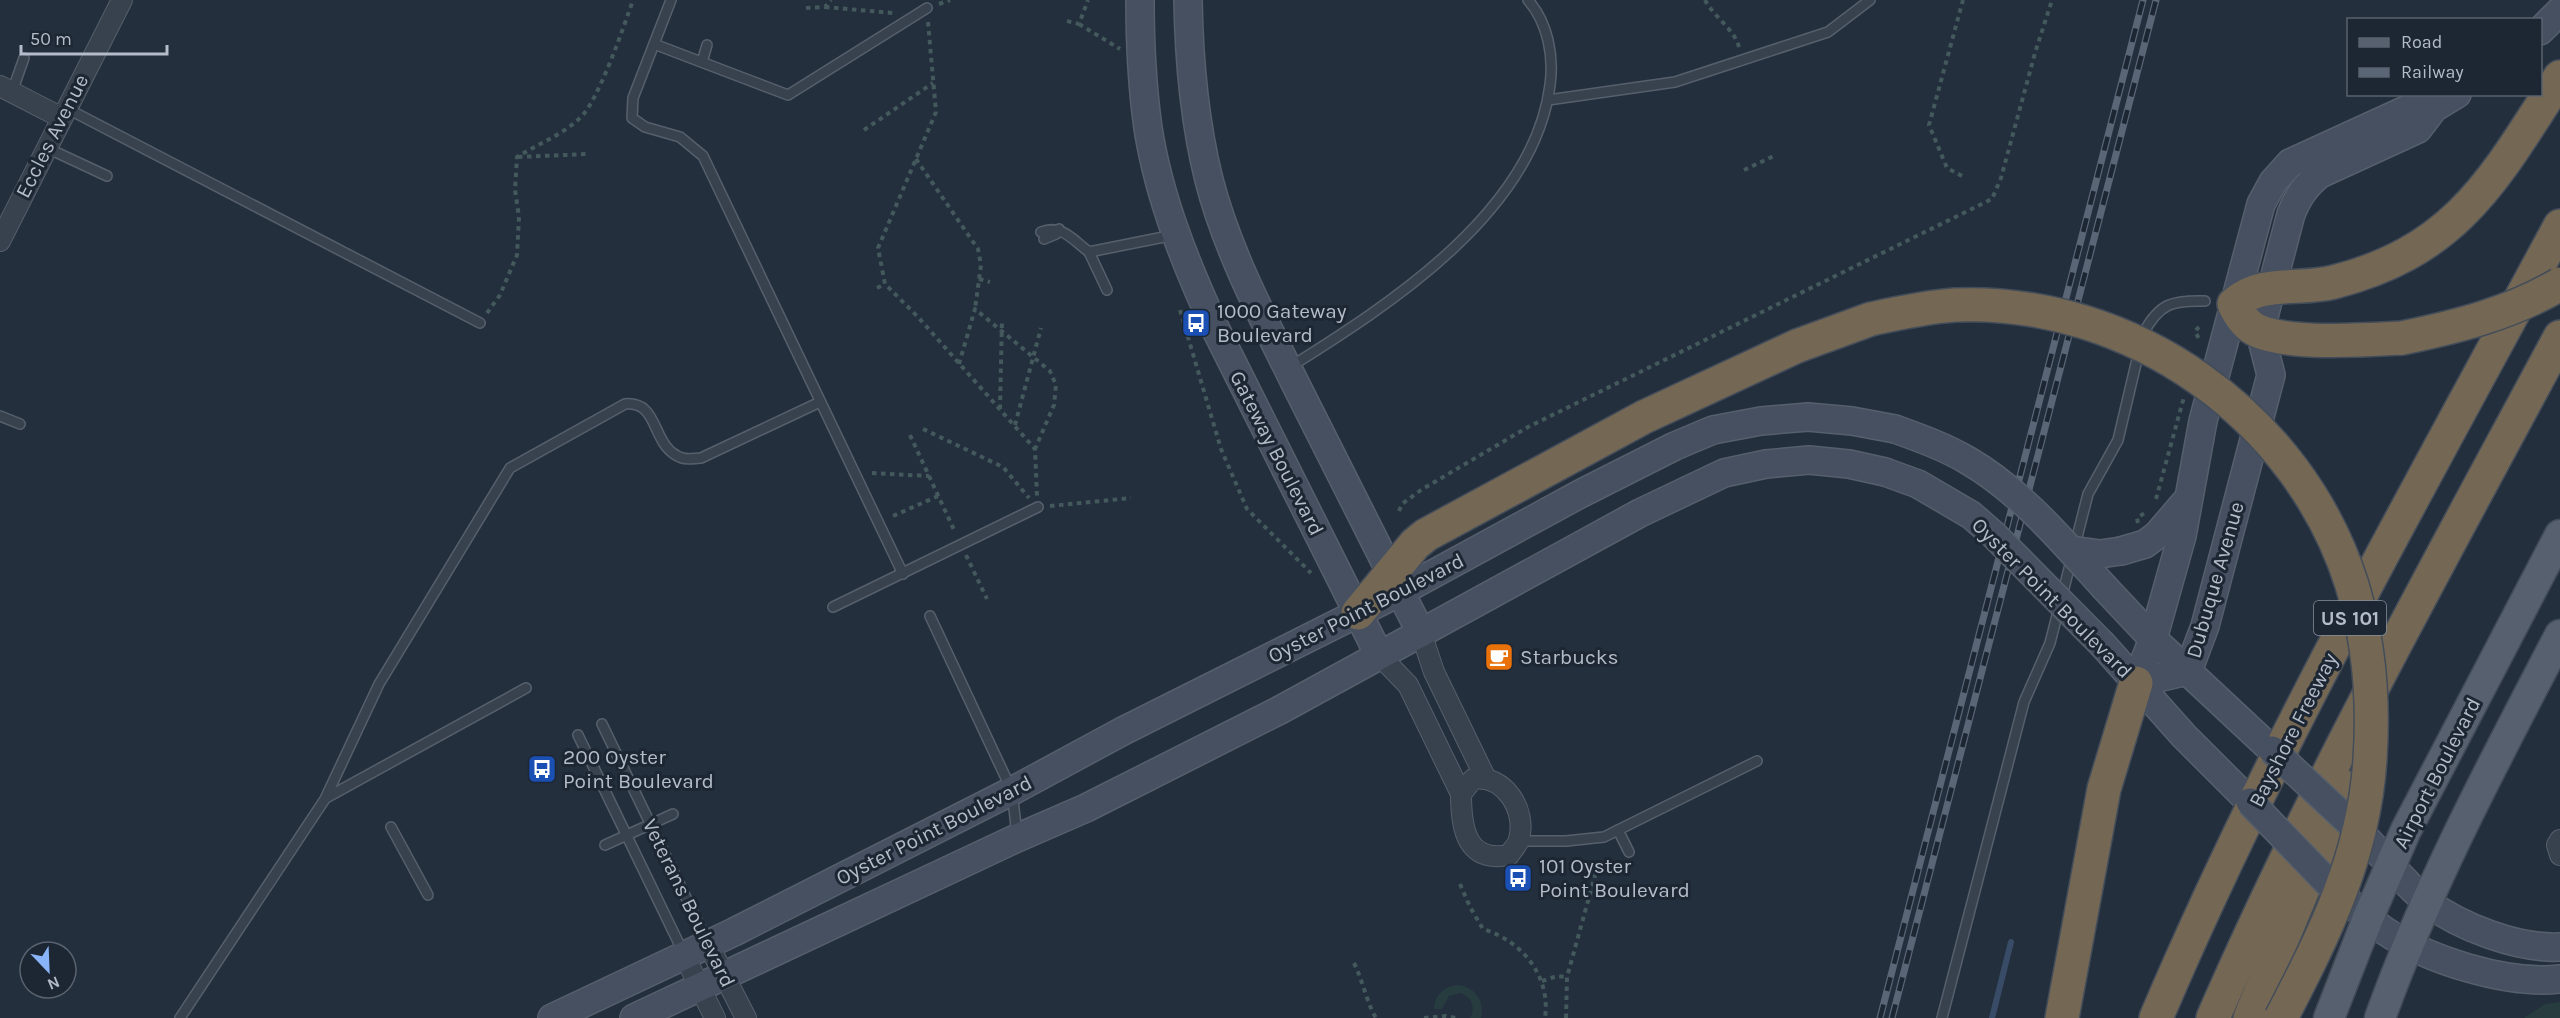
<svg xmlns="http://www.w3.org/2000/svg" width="2560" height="1018" viewBox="0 0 2560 1018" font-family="Karla,sans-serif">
<rect width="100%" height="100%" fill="#242f3e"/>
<!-- green -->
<g fill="#263c3f">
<path d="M1457 985C1475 987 1485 1000 1481 1018H1470C1476 1007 1472 998 1461 993L1449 996 1442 1009H1434C1435 995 1443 987 1457 985Z"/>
<path d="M2560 1002V1018H2524L2545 1004Z"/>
</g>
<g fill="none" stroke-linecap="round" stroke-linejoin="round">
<!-- stream -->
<path stroke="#394c67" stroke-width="6" d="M1992 1018 2011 942"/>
<!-- lane casing -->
<g stroke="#565f6c" stroke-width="12">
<g id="lane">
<path d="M671 0 633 98 632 118 645 127 680 137 703 156 903 574"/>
<path d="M654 44 788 95 927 8"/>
<path d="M702 62 707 45"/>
<path d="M12 92 24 58"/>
<path d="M1548 100 1675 82 1828 32 1870 0"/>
<path d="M66 108 480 323"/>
<path d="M47 148 107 176"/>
<path d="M1041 232C1062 224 1073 240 1089 252"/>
<path d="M1044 239 1056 234 1059 229"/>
<path d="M1107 290 1089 252 1174 235"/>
<path d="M1290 367C1389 305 1534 212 1550 85 1554 56 1548 23 1528 0"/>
<path d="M0 416 20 424"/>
<path d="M833 607 1038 507"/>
<path d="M930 616 1012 791 1017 835"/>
<path d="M602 724 707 941"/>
<path d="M578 735 684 954"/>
<path d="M326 798 526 688"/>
<path d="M391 827 428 895"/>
<path d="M1618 830 1629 852"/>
<path d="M1519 841H1566L1604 837 1757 761"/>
<path d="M605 845 673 814"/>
<path d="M180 1018 325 799 379 684 510 468 625 404C661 401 650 447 682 458 688 460 695 458 701 458L820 402"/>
<path d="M1942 1018 2024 702 2050 643 2088 494 2118 440 2143 334C2159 303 2173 300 2205 301"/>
</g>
</g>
<!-- street casing -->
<g stroke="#565f6c" stroke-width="22">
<g id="street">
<path d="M0 86 62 118"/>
<path d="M0 241 122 0"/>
<path d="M1421 633 1434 672 1485 777"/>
<path d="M1379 655 1408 685 1461 794C1461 828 1466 863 1509 855 1512 850 1518 845 1519 839 1527 810 1504 774 1473 779L1461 794"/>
<path d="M2560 840 2557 845 2560 855"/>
<path d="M708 944 746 1018"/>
<path d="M684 955 715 1018"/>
</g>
</g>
<!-- secondary casing -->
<g stroke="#565f6c" stroke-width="30">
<g id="secondary">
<path d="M1140 0C1140 43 1142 85 1148 128 1159 199 1187 267 1217 332L1379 655"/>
<path d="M1188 0C1189 62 1194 120 1209 180 1227 250 1262 316 1294 381 1336 465 1379 549 1421 633"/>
<path d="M2540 31 2560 11"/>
<path d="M2121 551 2145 544 2157 535 2188 499"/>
<path d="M2105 588 2153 639 2272 750"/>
<path d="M2103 645 2184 736 2250 802"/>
<path d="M2188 671 2205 626 2271 375 2260 332 2291 214C2298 197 2305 186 2320 174L2418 129 2434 108 2457 94"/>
<path d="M2136 683 2153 639 2182 536 2203 421 2261 204 2273 182 2290 163 2408 109 2434 108"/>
<path d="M2136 683 2188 671"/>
<path d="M2363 835C2384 857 2404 883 2427 902 2460 927 2518 949 2560 947"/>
<path d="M2335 890C2351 904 2367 918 2385 931 2428 960 2507 985 2560 979"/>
<path d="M552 1018 734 932 1012 791 1123 731 1400 592 1580 494 1675 446 1713 430 1761 421 1808 417 1852 421 1895 429"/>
<path d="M634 1018 1017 838 1086 808 1280 710 1640 513 1724 473 1766 464 1809 460 1849 464 1885 472"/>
</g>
</g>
<!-- primary casing -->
<g stroke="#414a57" stroke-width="33">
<g id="primary">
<path d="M2329 1018 2368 918 2406 830 2560 535"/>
<path d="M2380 1018C2428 884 2495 760 2560 635"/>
</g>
</g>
<!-- highway casing -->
<g stroke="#434c59" stroke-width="36">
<g id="highway">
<path d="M2402 338C2365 340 2291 345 2258 331 2246 326 2239 315 2234 304 2262 279 2300 291 2334 282 2459 250 2495 177 2560 77"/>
<path d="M1358 613 1415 544 1426 535 1644 417 1797 346 1871 319"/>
<path d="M2062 1018 2104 789 2136 683"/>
<path d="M2156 1018C2272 745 2420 487 2560 226"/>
<path d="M2213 1018C2315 784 2440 561 2560 337"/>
<path d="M2250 1018 2345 787"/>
</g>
</g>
<!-- path -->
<g stroke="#44595c" stroke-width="4" stroke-dasharray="4.5 4.5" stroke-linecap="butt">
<path d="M1705 0C1714 17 1734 29 1739 47"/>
<path d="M939 4 950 0"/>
<path d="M825 7 893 13"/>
<path d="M806 8 825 7 831 0"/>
<path d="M1067 21 1079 24 1088 0"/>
<path d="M928 22 936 112 878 248 885 284 918 317 1035 449 1037 496"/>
<path d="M1079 24 1120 49"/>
<path d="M864 130 933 83"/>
<path d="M518 157 588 154"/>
<path d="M916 159 978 249 981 265 975 309"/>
<path d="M1744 170 1776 155"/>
<path d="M1962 176 1947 168 1929 125 1963 0"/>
<path d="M979 279 990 282"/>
<path d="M877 288 885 284"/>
<path d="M1180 310 1221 449 1247 509 1311 573"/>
<path d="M487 313 500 295 517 255 519 217 515 190 517 157C538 144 562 135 580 118 598 102 624 26 633 0"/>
<path d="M2199 327 2195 331 2200 341"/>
<path d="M959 364 975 309 1050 371 1056 385 1054 405 1035 449"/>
<path d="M1000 409 1002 319"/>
<path d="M1015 425 1041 328"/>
<path d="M923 429 1003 467 1029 498"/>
<path d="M910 435 955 532"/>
<path d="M872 473 929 476"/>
<path d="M2156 499 2184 397"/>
<path d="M1050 506 1131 498"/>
<path d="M1399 511 1402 504 1421 490 1528 427 1992 199 2001 178 2035 53 2052 0"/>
<path d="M893 516 938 496"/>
<path d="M2138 523 2137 518 2146 512"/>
<path d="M966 555 987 599"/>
<path d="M1460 884 1470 907 1483 929C1522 941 1551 976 1545 1018"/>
<path d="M1354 963C1363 981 1366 1001 1376 1018"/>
<path d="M1542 981 1557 976 1567 977"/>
<path d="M1424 1018 1446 1016 1456 1018"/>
<path d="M1566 1018 1567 977 1599 861"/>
</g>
<!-- lane -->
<use href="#lane" stroke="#38414e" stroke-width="9"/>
<!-- street -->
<use href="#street" stroke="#38414e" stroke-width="20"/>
<!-- secondary -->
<use href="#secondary" stroke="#465061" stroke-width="27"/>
<!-- primary -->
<use href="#primary" stroke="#56606e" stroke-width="30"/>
<!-- highway -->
<use href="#highway" stroke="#746855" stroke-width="33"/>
<!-- rail casing -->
<g stroke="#5a6575" stroke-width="7">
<g id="rail">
<path d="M1880 1018 2143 0"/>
<path d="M1892 1018 2156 0"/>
</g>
</g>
<!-- rail -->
<use href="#rail" stroke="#1d2633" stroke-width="4.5" stroke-dasharray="14" stroke-linecap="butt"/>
<!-- secondary-bridge casing -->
<g stroke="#565f6c" stroke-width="30" stroke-linecap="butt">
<g id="secondary-bridge">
<path d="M1895 429C1920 438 1945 447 1967 460 2021 491 2064 543 2105 588"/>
<path d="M1885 472 1918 484 1971 515 1994 535 2103 645"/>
<path d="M2071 550 2100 554 2121 551"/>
<path d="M2272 750 2363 835"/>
<path d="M2250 802 2335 890"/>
</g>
</g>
<!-- highway-bridge casing -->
<g stroke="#434c59" stroke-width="36" stroke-linecap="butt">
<g id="highway-bridge">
<path d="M1871 319C1898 313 1926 307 1955 305 2131 298 2299 416 2352 585 2369 641 2374 700 2370 759 2364 856 2325 933 2281 1018"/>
<path d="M2402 338C2456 327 2512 313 2560 284"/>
</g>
</g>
<!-- secondary-bridge -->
<use href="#secondary-bridge" stroke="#465061" stroke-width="27"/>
<!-- highway-bridge -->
<use href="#highway-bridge" stroke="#746855" stroke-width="33"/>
</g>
<!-- icons -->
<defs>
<g id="bus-square" transform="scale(1.5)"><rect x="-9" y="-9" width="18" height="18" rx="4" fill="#1a4fb4" stroke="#1d2633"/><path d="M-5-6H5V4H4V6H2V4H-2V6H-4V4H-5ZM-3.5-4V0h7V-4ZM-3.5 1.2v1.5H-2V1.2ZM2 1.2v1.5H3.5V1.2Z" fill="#fff"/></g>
<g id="cafe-square" transform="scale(1.5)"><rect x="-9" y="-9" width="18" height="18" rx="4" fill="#e8710a" stroke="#1d2633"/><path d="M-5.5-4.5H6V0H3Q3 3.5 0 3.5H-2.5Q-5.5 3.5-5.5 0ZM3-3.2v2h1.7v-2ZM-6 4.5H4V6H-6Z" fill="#fff"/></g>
</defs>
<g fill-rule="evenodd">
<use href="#bus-square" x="1196" y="323"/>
<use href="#cafe-square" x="1499" y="657"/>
<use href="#bus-square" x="542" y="769"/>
<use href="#bus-square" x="1518" y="878"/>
</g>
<g text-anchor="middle" stroke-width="6" stroke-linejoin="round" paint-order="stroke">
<!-- shield labels -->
<rect fill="#1d2633" stroke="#878f9c" stroke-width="1.5" x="2314" y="601" width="72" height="34" rx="4.5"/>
<g font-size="20" font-weight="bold" fill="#b4bcc9">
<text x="2350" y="625">US 101</text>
</g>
<!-- street labels -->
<g font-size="21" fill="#b4bcc9" stroke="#1d2633">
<text transform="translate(52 136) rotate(-63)" y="7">Eccles Avenue</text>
<text transform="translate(1277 453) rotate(63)" y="7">Gateway Boulevard</text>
<text transform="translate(2215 580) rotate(-74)" y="7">Dubuque Avenue</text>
<text transform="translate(2052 598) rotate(45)" y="7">Oyster Point Boulevard</text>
<text transform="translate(1366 608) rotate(-27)" y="7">Oyster Point Boulevard</text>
<text transform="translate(2293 730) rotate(-63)" y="7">Bayshore Freeway</text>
<text transform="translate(2437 773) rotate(-63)" y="7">Airport Boulevard</text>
<text transform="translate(934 830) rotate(-27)" y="7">Oyster Point Boulevard</text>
<text transform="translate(689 903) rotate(64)" y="7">Veterans Boulevard</text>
</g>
<!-- poi labels -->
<g font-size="21" fill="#b4bcc9" stroke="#1d2633" text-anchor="start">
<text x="1217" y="318">1000 Gateway<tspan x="1217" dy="24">Boulevard</tspan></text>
<text x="1520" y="664">Starbucks</text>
<text x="563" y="764">200 Oyster<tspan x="563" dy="24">Point Boulevard</tspan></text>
<text x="1539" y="873">101 Oyster<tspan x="1539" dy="24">Point Boulevard</tspan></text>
</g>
</g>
<!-- legend -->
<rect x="2347" y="18" width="195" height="78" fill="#1d2633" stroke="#59626f" stroke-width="1.5"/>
<rect x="2359" y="38" width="30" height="9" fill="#56606e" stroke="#59626f" stroke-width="1.5"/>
<text x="2401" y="48" font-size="18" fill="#b4bcc9">Road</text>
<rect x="2359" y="68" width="30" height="9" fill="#5a6575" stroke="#59626f" stroke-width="1.5"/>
<text x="2401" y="78" font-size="18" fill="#b4bcc9">Railway</text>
<!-- north arrow -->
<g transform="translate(48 970) rotate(157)"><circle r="28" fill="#1d2633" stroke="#59626f" stroke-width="1.5"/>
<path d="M0-4.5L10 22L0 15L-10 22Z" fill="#8ab4f8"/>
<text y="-9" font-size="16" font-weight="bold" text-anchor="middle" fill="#b4bcc9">N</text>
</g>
<!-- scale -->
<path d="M21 45v9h146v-9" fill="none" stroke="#b4bcc9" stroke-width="3"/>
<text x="30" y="45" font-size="18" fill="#b4bcc9" stroke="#1d2633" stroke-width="4.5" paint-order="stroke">50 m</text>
</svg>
